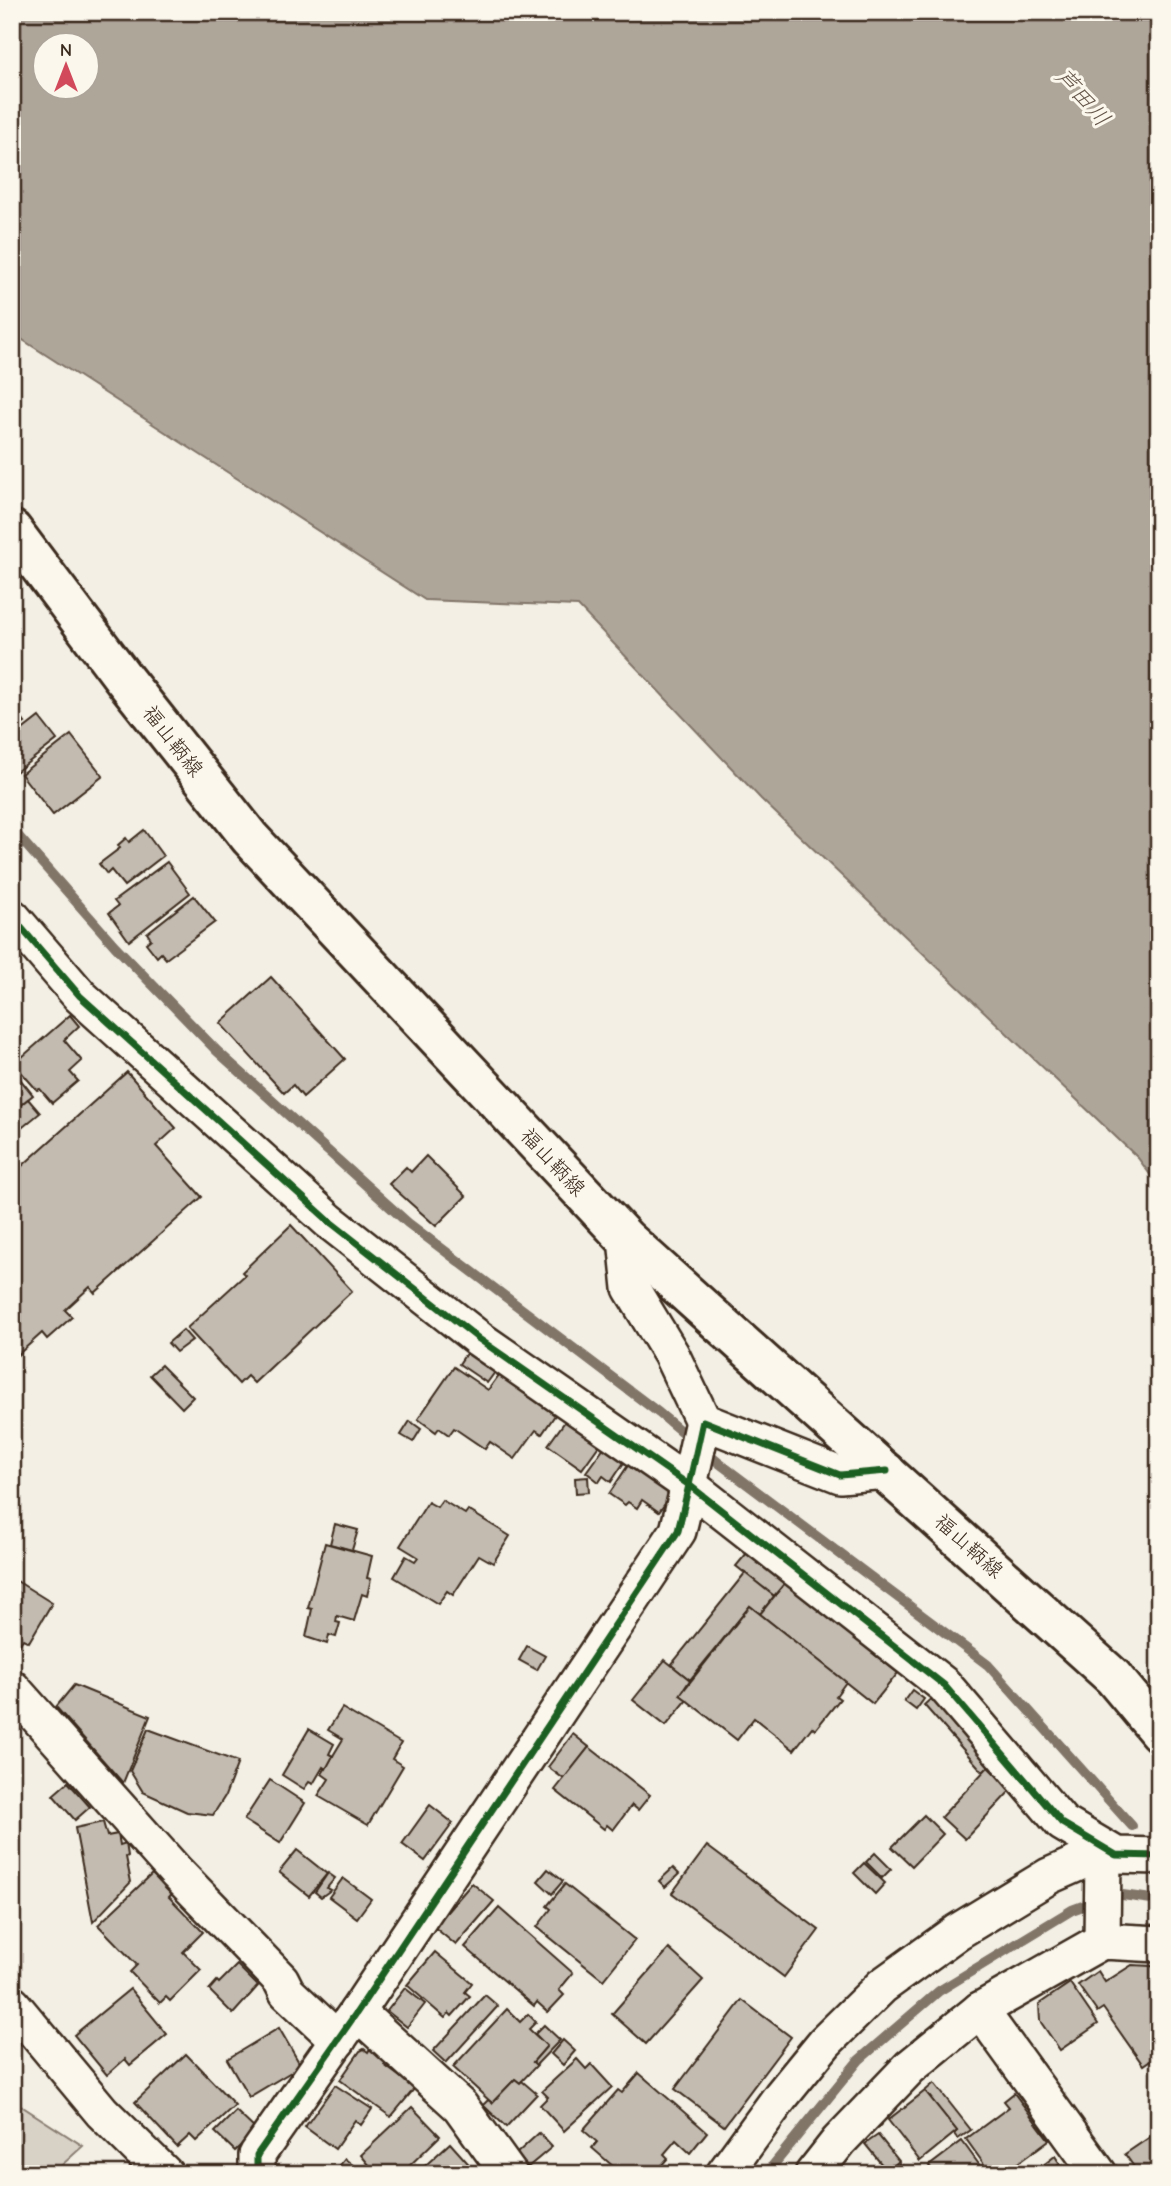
<svg xmlns="http://www.w3.org/2000/svg" width="1171" height="2186" viewBox="0 0 1171 2186" font-family="'Comic Neue','Klee One',sans-serif">
<rect width="100%" height="100%" fill="#f3efe4"/>
<filter id="ink" filterUnits="userSpaceOnUse"><feTurbulence type="fractalNoise" baseFrequency=".0143" numOctaves="2"/><feDisplacementMap in="SourceGraphic" scale="14" xChannelSelector="R" yChannelSelector="G"/><feConvolveMatrix kernelMatrix="1 2 1 2 8 2 1 2 1" color-interpolation-filters="sRGB"/></filter>
<g filter="url(#ink)">
<!-- green -->
<path fill="#d8d1c6" stroke="#8a7e72" stroke-width="2" d="M12 2100 83 2146 52 2174H12Z"/>
<!-- water -->
<path fill="#afa69a" stroke="#817468" stroke-width="2" fill-rule="evenodd" d="M12 12H1159V1187L1138 1158 761 799 578 606 425 600 12 333ZM46 46H88V88H46Z"/>
<g fill="none" stroke-linecap="round" stroke-linejoin="round">
<!-- stream -->
<g stroke="#817468" stroke-width="10">
<path d="M12 829 115 946 217 1051 408 1223 659 1413 719 1463 988 1665 1132 1826"/>
<path d="M766 2174 859 2060 939 1991 1072 1910 1115 1894 1159 1900"/>
</g>
</g>
<!-- building -->
<g fill="#c3bbb0" stroke="#3b2a1e" stroke-width="2">
<path d="M12 705 25 723 12 731Z"/>
<path d="M39 717 57 740 12 775V738Z"/>
<path d="M71 735 103 776 53 815 21 774Z"/>
<path d="M144 830 163 856 124 886 111 870 107 874 99 864 120 848 118 845 126 838 129 842Z"/>
<path d="M167 862 190 893 129 941 109 913 118 906 114 901Z"/>
<path d="M194 896 215 922 166 959 161 953 157 957 146 943 151 939 147 933Z"/>
<path d="M271 977 345 1059 303 1097 293 1085 284 1093 220 1023Z"/>
<path d="M70 1015 79 1026 64 1040 82 1061 70 1072 78 1081 52 1103 40 1089 37 1090 14 1064Z"/>
<path d="M12 1069 33 1095 12 1112Z"/>
<path d="M127 1072 176 1128 156 1146 202 1197 95 1293 90 1287 65 1310 72 1317 47 1339 42 1333 12 1360V1175Z"/>
<path d="M28 1099 40 1113 12 1136V1112Z"/>
<path d="M426 1156 466 1196 436 1226 389 1184 406 1167 411 1172Z"/>
<path d="M291 1225 352 1291 254 1383 247 1376 239 1384 187 1328 245 1275 242 1272Z"/>
<path d="M183 1330 192 1340 176 1352 168 1343Z"/>
<path d="M467 1352 495 1372 487 1383 459 1364Z"/>
<path d="M161 1365 193 1397 182 1408 150 1375Z"/>
<path d="M454 1367 488 1390 499 1375 555 1415 542 1434 536 1430 515 1459 490 1442 485 1449 454 1428 449 1435 439 1428 436 1432 418 1419Z"/>
<path d="M566 1420 600 1444 582 1469 548 1445Z"/>
<path d="M410 1421 421 1429 413 1442 401 1435Z"/>
<path d="M604 1447 625 1461 611 1482 603 1476 599 1482 586 1472Z"/>
<path d="M629 1464 672 1494 659 1512 642 1500 637 1508 628 1502 625 1505 609 1494Z"/>
<path d="M588 1477 589 1492 576 1493 575 1478Z"/>
<path d="M442 1500 465 1514 468 1510 510 1536 493 1563 479 1555 453 1595 447 1591 438 1604 394 1577 406 1556 415 1561 418 1557 400 1546 428 1502 437 1507Z"/>
<path d="M335 1524 358 1530 352 1550 330 1544Z"/>
<path d="M325 1543 372 1556 367 1578 371 1579 367 1596 362 1594 354 1621 337 1616 336 1622 340 1623 336 1637 329 1635 327 1644 306 1637 312 1609 308 1608Z"/>
<path d="M747 1553 785 1583 774 1596 736 1566Z"/>
<path d="M745 1573 774 1596 760 1614 750 1606 690 1680 671 1665Z"/>
<path d="M12 1578 52 1603 29 1642 23 1639 12 1656Z"/>
<path d="M785 1583 898 1673 873 1704 760 1614Z"/>
<path d="M750 1606 846 1682 836 1696 840 1699 815 1730 812 1727 794 1750 754 1718 737 1740 680 1695Z"/>
<path d="M527 1646 545 1656 537 1670 519 1660Z"/>
<path d="M665 1660 690 1680 680 1695 687 1700 666 1726 633 1700Z"/>
<path d="M74 1685 150 1716 123 1783 56 1707Z"/>
<path d="M912 1690 924 1699 916 1710 904 1701Z"/>
<path d="M934 1696 993 1763 983 1772 924 1705Z"/>
<path d="M342 1708 401 1743 392 1759 403 1766 368 1825 318 1796 329 1779 322 1774 343 1739 328 1730Z"/>
<path d="M148 1729 238 1762 225 1796 213 1815 187 1812 143 1792 130 1771Z"/>
<path d="M309 1729 334 1744 329 1754 333 1756 326 1769 323 1767 313 1784 309 1782 304 1789 282 1775Z"/>
<path d="M573 1734 589 1747 564 1779 548 1767Z"/>
<path d="M589 1747 650 1795 638 1810 632 1805 613 1830 607 1825 604 1829 555 1790Z"/>
<path d="M988 1767 1011 1790 965 1839 941 1817Z"/>
<path d="M270 1780 305 1803 280 1843 244 1820Z"/>
<path d="M68 1782 90 1807 75 1820 53 1795Z"/>
<path d="M430 1805 453 1823 425 1861 402 1844Z"/>
<path d="M924 1815 943 1834 912 1866 892 1847Z"/>
<path d="M103 1822 107 1836 118 1834 120 1845 126 1843 128 1856 126 1857 131 1882 93 1922 75 1828Z"/>
<path d="M707 1846 819 1930 784 1977 672 1893Z"/>
<path d="M297 1850 327 1874 309 1896 279 1872Z"/>
<path d="M875 1853 891 1869 882 1878 866 1862Z"/>
<path d="M864 1863 885 1883 875 1894 854 1873Z"/>
<path d="M673 1868 679 1874 665 1887 659 1881Z"/>
<path d="M548 1869 563 1881 552 1894 538 1881Z"/>
<path d="M328 1873 335 1878 327 1888 331 1890 321 1897 315 1892Z"/>
<path d="M152 1874 172 1894 169 1897 203 1932 183 1952 201 1970 170 2001 166 1997 160 2003 130 1972 137 1965 98 1925Z"/>
<path d="M343 1878 371 1899 357 1918 329 1897Z"/>
<path d="M472 1883 494 1901 456 1945 434 1927Z"/>
<path d="M565 1884 635 1940 603 1980 537 1927 551 1909 547 1906Z"/>
<path d="M499 1908 573 1973 559 1990 564 1995 548 2012 537 2002 534 2006 465 1947Z"/>
<path d="M669 1949 703 1980 646 2044 612 2014Z"/>
<path d="M435 1952 472 1983 465 1992 470 1996 452 2016 449 2013 445 2018 407 1985Z"/>
<path d="M237 1965 258 1986 233 2014 209 1990 217 1981 219 1983Z"/>
<path d="M1132 1965 1152 1966 1159 1976V2054L1143 2065 1103 2008 1097 2012 1078 1985 1098 1971 1105 1982Z"/>
<path d="M1070 1983 1098 2024 1060 2050 1040 2021 1039 2004Z"/>
<path d="M405 1988 425 2004 407 2027 387 2011Z"/>
<path d="M130 1989 167 2034 130 2065 125 2059 107 2075 74 2035Z"/>
<path d="M485 1995 498 2006 446 2063 433 2051Z"/>
<path d="M742 2000 791 2037 724 2126 675 2089Z"/>
<path d="M507 2009 520 2022 528 2014 536 2022 529 2029 547 2046 533 2062 537 2065 520 2083 515 2079 492 2103 453 2067Z"/>
<path d="M544 2025 560 2040 536 2065 533 2062 547 2046 535 2034Z"/>
<path d="M279 2028 301 2066 249 2097 227 2059Z"/>
<path d="M563 2040 575 2051 563 2065 551 2054Z"/>
<path d="M371 2047 388 2059 384 2065 415 2088 391 2117 340 2080 360 2051 364 2049 368 2052Z"/>
<path d="M186 2054 235 2105 196 2141 190 2135 177 2147 135 2102Z"/>
<path d="M577 2059 586 2069 591 2064 612 2087 564 2131 540 2105 548 2097 542 2091Z"/>
<path d="M639 2073 707 2132 690 2153 676 2140 664 2154 668 2158 654 2174H631L627 2170 622 2174 592 2148 597 2142 583 2130 618 2090 622 2093Z"/>
<path d="M515 2079 520 2083 522 2081 537 2094 506 2127 483 2105 488 2100 492 2103Z"/>
<path d="M934 2083 971 2130 958 2139 954 2134 957 2131 925 2091Z"/>
<path d="M335 2085 372 2109 361 2125 355 2120 335 2149 305 2127Z"/>
<path d="M925 2091 957 2131 920 2161 888 2120Z"/>
<path d="M1014 2093 1049 2140 1003 2174H991L966 2139 1009 2107 1004 2101Z"/>
<path d="M412 2107 440 2136 401 2174H363L370 2166 361 2155Z"/>
<path d="M236 2111 256 2130 235 2151 215 2132Z"/>
<path d="M1159 2131V2174H1153L1151 2170 1146 2174H1139L1125 2154Z"/>
<path d="M539 2133 552 2147 528 2167 516 2154Z"/>
<path d="M878 2135 899 2161 887 2171 865 2144Z"/>
<path d="M962 2141 986 2174H935L929 2166Z"/>
<path d="M450 2143 475 2171 471 2174H416Z"/>
<path d="M1055 2156 1060 2164 1047 2174H1032Z"/>
<path d="M345 2159 361 2171 358 2174H333Z"/>
<path d="M900 2163 909 2174H886Z"/>
<path d="M1060 2164 1068 2174H1047Z"/>
</g>
<g fill="none" stroke-linecap="round" stroke-linejoin="round">
<!-- street casing -->
<g stroke="#3b2a1e" stroke-width="40">
<g id="street">
<path d="M12 917 80 996 329 1221 479 1339 689 1485 703 1421 840 1475 887 1471"/>
<path d="M626 1239 631 1288 671 1354 703 1421"/>
<path d="M12 1688 177 1873 281 1980 287 1992 338 2040"/>
<path d="M1102 1941 1103 1858"/>
<path d="M12 2004 102 2112 165 2174"/>
<path d="M980 2010 1099 2174"/>
<path d="M357 2012 460 2106 509 2174"/>
<path d="M257 2174V2155L357 2012 678 1531 689 1485 944 1685 1062 1823 1116 1855 1159 1856"/>
<path d="M724 2174 781 2096 825 2042 882 1986 957 1932 1049 1876 1083 1861 1116 1855"/>
<path d="M813 2174 839 2141 910 2067 980 2010 1102 1941 1159 1944"/>
</g>
</g>
<!-- primary casing -->
<g stroke="#3b2a1e" stroke-width="44">
<path id="primary" d="M12 530 124 679 250 838 626 1239 1113 1677 1159 1732"/>
</g>
<!-- street -->
<use href="#street" stroke="#fbf7ec" stroke-width="35"/>
<!-- primary -->
<use href="#primary" stroke="#fbf7ec" stroke-width="38"/>
<!-- cycleway casing -->
<g stroke="#fbf7ec" stroke-width="11">
<g id="cycleway">
<path d="M12 917 80 996 329 1221 479 1339 689 1485 703 1421 840 1475 887 1471"/>
<path d="M257 2174V2155L357 2012 678 1531 689 1485 944 1685 1062 1823 1116 1855 1159 1856"/>
</g>
</g>
<!-- cycleway -->
<use href="#cycleway" stroke="#1b5e20" stroke-width="7"/>
</g>
</g>
<g text-anchor="middle" stroke-width="6" stroke-linejoin="round" paint-order="stroke">
<!-- street labels -->
<g font-size="21" fill="#3b2a1e" stroke="#fbf7ec">
<text transform="translate(173 741) rotate(52)" y="7">福山鞆線</text>
<text transform="translate(553 1162) rotate(47)" y="7">福山鞆線</text>
<text transform="translate(969 1546) rotate(42)" y="7">福山鞆線</text>
</g>
<!-- water labels -->
<g font-size="23" font-style="italic" fill="#645549" stroke="#fbf7ec">
<text transform="translate(1083 97) rotate(48)" y="8">芦田川</text>
</g>
</g>
<!-- margin -->
<rect width="1171" height="2186" fill="none" stroke="#fbf7ec" stroke-width="42"/>
<rect x="21" y="21" width="1129" height="2144" fill="none" stroke="#3b2a1e" stroke-width="2.5" filter="url(#ink)"/>
<!-- north arrow -->
<g transform="translate(66 66)"><circle r="33" fill="#fbf7ec" stroke="#aea59a" stroke-width="2"/>
<path d="M0-5L12 26L0 18L-12 26Z" fill="#d1495b"/>
<text y="-10" font-size="19" font-weight="bold" text-anchor="middle" fill="#3b2a1e">N</text>
</g>
</svg>
